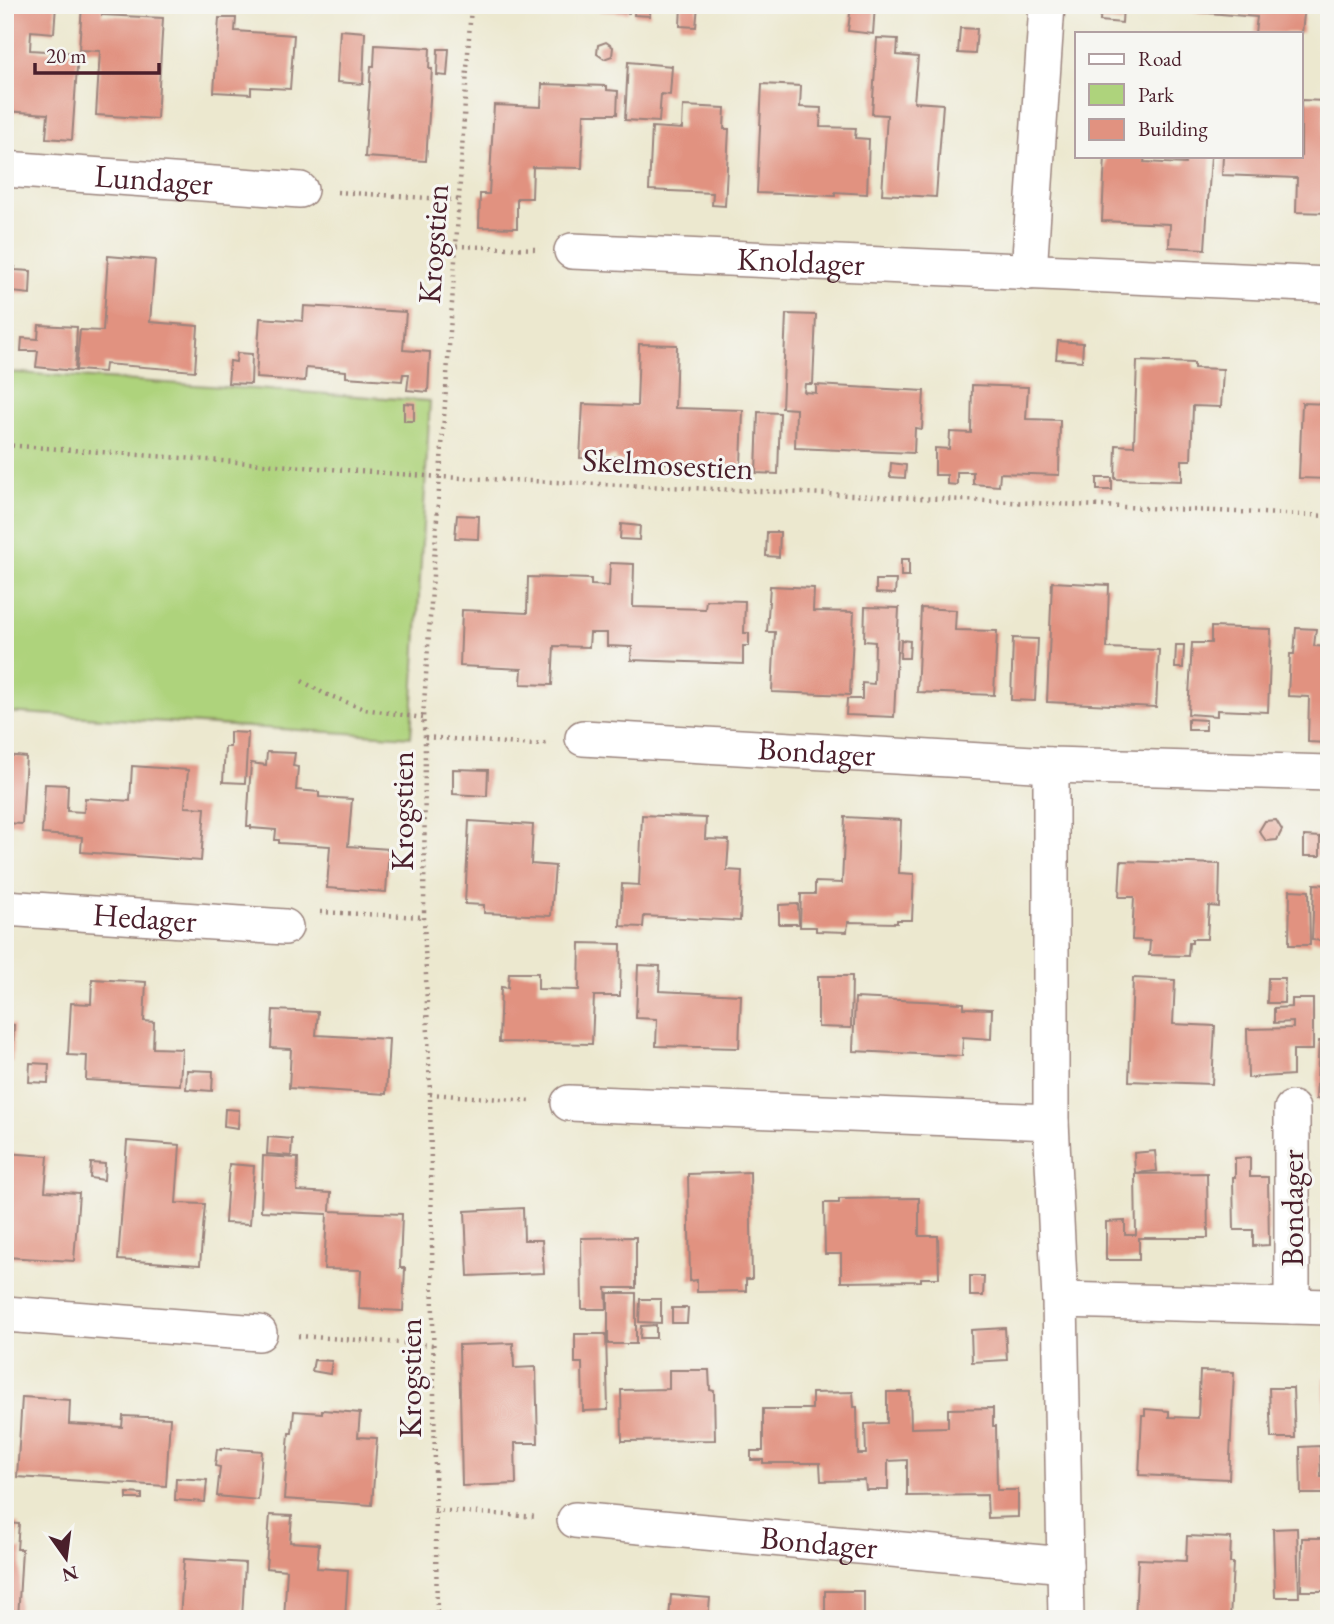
<svg xmlns="http://www.w3.org/2000/svg" width="1334" height="1624" viewBox="0 0 1334 1624" font-family="'EB Garamond',serif">
<rect width="100%" height="100%" fill="#f6f6f2"/>
<filter id="ink" filterUnits="userSpaceOnUse"><feTurbulence type="fractalNoise" baseFrequency=".0143" numOctaves="2"/><feDisplacementMap in="SourceGraphic" scale="14" xChannelSelector="R" yChannelSelector="G"/><feConvolveMatrix kernelMatrix="1 2 1 2 8 2 1 2 1" color-interpolation-filters="sRGB"/></filter>
<filter id="wash" filterUnits="userSpaceOnUse"><feTurbulence type="fractalNoise" baseFrequency=".00686" numOctaves="4" result="noise"/><feDisplacementMap in="SourceGraphic" scale="28" xChannelSelector="R" yChannelSelector="G"/><feGaussianBlur stdDeviation="1.57" result="paint"/><feColorMatrix in="noise" values="0 0 0 0 0 0 0 0 0 0 0 0 0 0 0 0 0 1.4 0 .05"/><feComposite in="paint" operator="in"/></filter>
<g filter="url(#wash)">
<rect width="100%" height="100%" fill="#ece8cf"/>
<!-- green -->
<path fill="#aed37c" stroke="#7c7954" stroke-width="2" d="M5 372 430 401 411 737 5 712Z"/>
<g id="blocks">
<!-- building -->
<g fill="#e19280">
<path d="M5 5H56L54 33 31 31 30 50 78 53 72 140 46 138 48 114 5 111Z"/>
<path d="M82 5H103L102 15 163 18 157 119 96 115 100 51 79 50Z"/>
<path d="M600 5H629V13L599 11Z"/>
<path d="M635 5H650V16L634 15Z"/>
<path d="M681 5H698L696 27 680 26Z"/>
<path d="M851 5H875L873 34 848 31Z"/>
<path d="M1101 5H1123L1122 23 1100 21Z"/>
<path d="M1136 5H1305L1302 33H1255L1257 17 1136 7Z"/>
<path d="M219 18H236L235 31 294 35 290 89 251 87V94L214 92Z"/>
<path d="M960 28 977 29 975 54 958 53Z"/>
<path d="M340 30 365 32 363 84 337 82Z"/>
<path d="M877 38 898 39 897 55 918 57 914 102 943 104 936 197 882 194 887 115 872 114Z"/>
<path d="M606 42 613 47 612 56 604 59 597 54 598 45Z"/>
<path d="M375 45 430 48 429 69H432L426 161 365 157 371 66H374Z"/>
<path d="M438 49H449L447 76 437 75Z"/>
<path d="M628 62 672 66 670 95 661 94 659 122 625 120Z"/>
<path d="M542 84 607 86V90L618 91 617 114H584L582 168 533 167 532 198H517V228L479 227 480 194H489L494 105 541 107Z"/>
<path d="M762 84 801 86 800 107 821 108 820 127 856 128 855 138 869 139 867 194 835 192V196L757 193Z"/>
<path d="M1301 100 1325 101 1322 165H1329V213L1296 212 1297 178 1222 175 1223 156H1301Z"/>
<path d="M683 106 725 108 724 129H729L725 206 712 205 713 193 649 190 652 127 682 129Z"/>
<path d="M1105 156H1145L1144 162 1185 164 1186 156H1211L1205 249 1169 247 1170 224 1102 221Z"/>
<path d="M108 256 155 260 150 322 198 326 195 371 105 364 104 372 76 370 80 330 103 331Z"/>
<path d="M5 267H15L14 270 31 271 30 294 13 292 10 329H5Z"/>
<path d="M304 306 406 312 403 350 430 352 428 392 407 390 409 374H403L402 381 346 377V371L306 368 305 381 256 378 260 318 303 321Z"/>
<path d="M786 314 816 315 813 384H805L804 392 816 393V385L924 391 922 429 915 428 914 453 795 448 796 409 782 408Z"/>
<path d="M39 325 77 327 75 371 36 367 38 351H21L22 338 38 339Z"/>
<path d="M1058 341 1083 343 1082 361 1056 359Z"/>
<path d="M639 344 677 345 675 408 743 410 741 466 616 461V457H609V459L580 458 583 404 637 406Z"/>
<path d="M237 353 252 354 251 384 228 383 230 361 236 362Z"/>
<path d="M1137 361 1194 363V368L1223 369 1221 407 1193 406 1191 460H1182V481L1115 479 1116 445 1134 446Z"/>
<path d="M972 385 1028 387 1026 419 1060 420 1059 475 1000 473 999 486 973 484V472H957V485L947 484V475H935V448L949 449 950 432 971 433Z"/>
<path d="M404 403 414 404V421H404Z"/>
<path d="M1302 403 1329 404V479L1299 478Z"/>
<path d="M758 412 780 413 778 474 756 473Z"/>
<path d="M891 463 906 465 905 478 890 477Z"/>
<rect x="1097" y="478" width="15" height="12"/>
<path d="M457 515 479 516 478 539 455 538Z"/>
<path d="M621 524 640 526 639 540 620 539Z"/>
<path d="M767 532H780L779 557 766 556Z"/>
<rect x="901" y="559" width="8" height="17"/>
<path d="M610 563 634 564 633 607 705 609 706 600 745 601 744 633H749V646H743V664L631 660 632 647 607 646V633H590L589 647 554 646 552 685 521 684 522 669 460 666 462 610 527 613 528 577 591 579V585L609 586Z"/>
<path d="M876 580H896L895 594 876 593Z"/>
<path d="M1052 582 1109 585 1107 648 1159 650 1156 707 1047 702Z"/>
<path d="M770 586 814 588 813 611 854 612 850 695 772 692 775 632H767Z"/>
<path d="M865 607 899 608 894 717 846 715 847 699H862V683L874 684 875 642 864 641Z"/>
<path d="M921 608 956 610 955 630 997 631 994 695 917 692Z"/>
<path d="M1211 627 1271 629 1268 712 1217 710V716L1188 714 1192 643H1211Z"/>
<path d="M1296 628 1316 629 1314 646 1329 647V743L1308 742 1309 697 1288 696 1290 654H1294Z"/>
<path d="M1013 638 1038 639 1035 701 1011 700Z"/>
<path d="M901 640 910 641 909 658H900Z"/>
<path d="M1176 645H1184L1183 668H1175Z"/>
<path d="M1188 719 1206 720V730H1188Z"/>
<path d="M230 732 248 733 245 783 223 782 225 747H230Z"/>
<path d="M267 752 295 753 293 766 298 767 296 790 319 792V797L352 799 348 846 389 849 386 892 327 888 330 846 279 843V840H275L276 830 251 828V826H247L251 763 266 765Z"/>
<path d="M5 755 26 757 22 824 5 823Z"/>
<path d="M132 766 188 770 185 807 205 808 201 861 81 852 82 837 42 834 45 784 68 785 67 811 84 812 85 798 130 801Z"/>
<path d="M453 769 488 770 487 796 453 794Z"/>
<path d="M642 815 706 818 705 839 729 840 727 870 742 871 740 921 644 916 643 927 620 926 622 884 639 885Z"/>
<path d="M845 817 901 820 899 873 914 874 912 920H897V923L848 922 847 932 816 931V927H800L801 894H815V882L842 883Z"/>
<path d="M1276 820 1282 830 1277 840 1266 841 1259 831 1265 821Z"/>
<path d="M469 821 533 825 531 864 555 866 551 916 484 913V905L465 904Z"/>
<path d="M1304 836 1320 837V856H1304Z"/>
<path d="M1121 861 1220 864 1219 907 1209 906 1207 939H1192V943H1189L1188 956 1149 955 1150 941 1132 940 1134 897H1119Z"/>
<path d="M1314 884 1329 885V941L1312 940Z"/>
<path d="M1290 890 1309 891 1310 945H1289Z"/>
<path d="M798 904 799 924H779V905Z"/>
<path d="M580 943 621 944 620 996H594L592 1044 499 1042 501 987 508 988 509 973H538V989L579 990Z"/>
<path d="M638 965 660 966 659 991 741 995 739 1048 656 1046 657 1019 636 1018Z"/>
<path d="M818 976H852L851 1028 818 1027Z"/>
<path d="M1133 978 1175 980 1173 1024 1215 1026 1212 1084 1129 1081Z"/>
<path d="M1268 978H1285L1284 1003H1267Z"/>
<path d="M92 979 146 982 144 1021 154 1022 153 1048 182 1049 180 1085 86 1080 87 1056 68 1055 71 1003 91 1004Z"/>
<path d="M855 998 964 1003V1008L992 1009 991 1039 963 1037 962 1056 853 1051Z"/>
<path d="M1292 999H1313V1050H1293V1075L1248 1078 1247 1029 1293 1028V1022L1274 1023V1008L1292 1007Z"/>
<path d="M273 1010 318 1012 316 1035 389 1039 386 1094 289 1088 291 1049 271 1048Z"/>
<path d="M5 1024 14 1025 12 1062H5Z"/>
<path d="M1319 1041 1329 1042V1099H1316Z"/>
<path d="M30 1063 49 1064 48 1083 29 1082Z"/>
<path d="M187 1070 213 1071 212 1091 186 1089Z"/>
<path d="M225 1109 239 1110 238 1128 224 1126Z"/>
<path d="M268 1137 292 1139 291 1156 267 1154Z"/>
<path d="M127 1141 180 1145 176 1203 205 1204 200 1265 118 1260Z"/>
<path d="M1155 1151 1157 1171 1135 1173 1134 1153Z"/>
<path d="M5 1153 48 1156 45 1191 79 1193 74 1261 5 1257Z"/>
<path d="M263 1156 298 1158 297 1191 331 1193 330 1211 402 1214 400 1268H405L403 1311 359 1309 361 1270 324 1269 327 1214 261 1211Z"/>
<path d="M1250 1157V1177H1268L1269 1245 1253 1246V1230H1234L1233 1177H1235V1158Z"/>
<path d="M91 1163 105 1164 104 1180 90 1178Z"/>
<path d="M229 1164 254 1166 250 1224 225 1223Z"/>
<path d="M750 1172 752 1279H746V1291L697 1292V1280L690 1281 688 1174Z"/>
<path d="M1207 1173 1208 1238H1139V1260H1106V1222L1125 1221V1235H1136L1135 1174Z"/>
<path d="M919 1198V1236H938L939 1278H921V1281L841 1282V1254H825L824 1203H839V1199Z"/>
<path d="M523 1208 524 1240H542L544 1273 468 1276 465 1211Z"/>
<path d="M636 1237V1288H606L607 1309H582L581 1238Z"/>
<path d="M970 1276H984L983 1296H970Z"/>
<rect x="608" y="1293" width="28" height="51"/>
<path d="M640 1299H661V1323L639 1322Z"/>
<path d="M672 1308H688L687 1323H672Z"/>
<path d="M656 1325V1338H640L641 1326Z"/>
<path d="M1005 1328 1007 1360 972 1362 971 1330Z"/>
<path d="M575 1334H606L608 1410 583 1411 582 1363H575Z"/>
<path d="M513 1343 514 1368 536 1367 538 1443H515L516 1484 462 1486 459 1345Z"/>
<path d="M314 1360 332 1361 330 1374 312 1371Z"/>
<path d="M669 1370H709L710 1390 714 1391 715 1440 622 1441 621 1390 669 1389Z"/>
<path d="M1200 1371 1234 1372 1229 1479 1139 1475 1142 1415H1145V1409L1169 1411V1417L1198 1418Z"/>
<path d="M1329 1377V1494H1301L1300 1447 1320 1446 1321 1477H1326L1324 1378Z"/>
<path d="M1269 1388H1293L1295 1438H1271Z"/>
<path d="M853 1392 854 1407H857L858 1454H866L865 1424 887 1423V1392H910L911 1428 948 1427V1409L993 1408V1426H996L997 1490H1018V1517L988 1518 987 1495 907 1496V1460L888 1461V1490H866L865 1480 821 1481 820 1463H763V1460H751V1451H763V1409H812V1393Z"/>
<path d="M22 1397 70 1400 69 1424 122 1427 123 1416 170 1418 166 1486 17 1477Z"/>
<path d="M322 1410 360 1413 358 1437 377 1438 372 1505 284 1499 289 1433H292L294 1411 322 1413Z"/>
<path d="M221 1448 262 1451 258 1500 217 1496 220 1467 215 1466 217 1449 221 1450Z"/>
<path d="M176 1478 207 1480 205 1502 175 1500Z"/>
<path d="M127 1493 142 1494V1499H127Z"/>
<path d="M270 1515 292 1516 290 1542 319 1544 317 1568 348 1570 345 1619H284L287 1570 266 1568Z"/>
<path d="M5 1523 19 1524 17 1549H22L18 1619H5Z"/>
<path d="M1297 1528 1299 1597H1275L1273 1529Z"/>
<path d="M1187 1536 1231 1538 1230 1563H1233L1230 1619H1135L1138 1559 1186 1561Z"/>
<path d="M1302 1538H1329V1619H1325L1326 1591H1301Z"/>
<path d="M184 1559 245 1563 242 1619H180Z"/>
<rect x="825" y="1591" width="39" height="28"/>
<path d="M671 1595 710 1598 708 1619H669Z"/>
</g>
</g>
</g>
<g filter="url(#ink)">
<use href="#blocks" fill-opacity="0" stroke="#9b847d" stroke-width="2"/>
<g fill="none" stroke-linecap="round" stroke-linejoin="round">
<!-- street casing -->
<g stroke="#9b847d" stroke-width="38">
<g id="street">
<path id="s1" d="M5 169 300 190"/>
<path id="s2" d="M572 251 1329 285"/>
<path d="M1029 272 1047 5"/>
<path id="s3" d="M583 738 1051 765 1329 773"/>
<path d="M1051 765V1122L1060 1300 1066 1619"/>
<path id="s4" d="M5 908 285 927"/>
<path d="M569 1103 1051 1122"/>
<path d="M1292 1109V1306"/>
<path d="M1060 1300 1329 1307"/>
<path d="M5 1314 259 1333"/>
<path id="s5" d="M575 1520 1065 1565"/>
</g>
</g>
<!-- path -->
<g stroke="#9b847d" stroke-width="4.5" stroke-dasharray="2 5" stroke-linecap="butt">
<path d="M337 192 459 200"/>
<path d="M456 246 536 249"/>
<path d="M5 445 440 477 1329 516"/>
<path d="M302 681 323 693 364 709 423 718"/>
<path d="M425 737 534 745 546 743"/>
<path d="M320 912 424 917"/>
<path d="M430 1094 530 1101"/>
<path d="M298 1336 433 1345"/>
<path d="M434 1510 538 1517"/>
<path d="M437 1619 430 1094 424 917 425 737 423 718 456 246 471 5"/>
</g>
<!-- street -->
<use href="#street" stroke="#fff" stroke-width="35"/>
</g>
</g>
<g text-anchor="middle" stroke-width="6" stroke-linejoin="round" paint-order="stroke">
<!-- street labels -->
<g font-size="32" fill="#4a1f2b" stroke="#f6f6f2">
<text dy="11" stroke="none"><textPath href="#s1" startOffset="149">Lundager</textPath></text>
<text transform="translate(433 244) rotate(-86)" y="11">Krogstien</text>
<text dy="11" stroke="none"><textPath href="#s2" startOffset="229">Knoldager</textPath></text>
<text transform="translate(668 464) rotate(3)" y="11">Skelmosestien</text>
<text dy="11" stroke="none"><textPath href="#s3" startOffset="234">Bondager</textPath></text>
<text transform="translate(402 811) rotate(-90)" y="11">Krogstien</text>
<text dy="11" stroke="none"><textPath href="#s4" startOffset="140">Hedager</textPath></text>
<text transform="translate(1292 1208) rotate(-90)" y="11">Bondager</text>
<text transform="translate(410 1378) rotate(-90)" y="11">Krogstien</text>
<text dy="11" stroke="none"><textPath href="#s5" startOffset="245">Bondager</textPath></text>
</g>
</g>
<!-- margin -->
<rect width="1334" height="1624" fill="none" stroke="#f6f6f2" stroke-width="28"/>
<!-- legend -->
<rect x="1075" y="32" width="228" height="126" fill="#f6f6f2" stroke="#b1a0a2" stroke-width="2"/>
<rect x="1089" y="54" width="35" height="10" fill="#ffffff" stroke="#b1a0a2" stroke-width="2"/>
<text x="1138" y="66" font-size="21" fill="#4a1f2b">Road</text>
<rect x="1089" y="84" width="35" height="21" fill="#aed37c" stroke="#b1a0a2" stroke-width="2"/>
<text x="1138" y="102" font-size="21" fill="#4a1f2b">Park</text>
<rect x="1089" y="119" width="35" height="21" fill="#e19280" stroke="#b1a0a2" stroke-width="2"/>
<text x="1138" y="136" font-size="21" fill="#4a1f2b">Building</text>
<!-- north arrow -->
<g transform="translate(66 1558) rotate(166)" stroke="#f6f6f2" stroke-width="5" paint-order="stroke">
<path d="M0-5L12 26L0 18L-12 26Z" fill="#4a1f2b"/>
<text y="-10" font-size="19" font-weight="bold" text-anchor="middle" fill="#4a1f2b">N</text>
</g>
<!-- scale -->
<path d="M35 63v10h124v-10" fill="none" stroke="#4a1f2b" stroke-width="3.5"/>
<text x="46" y="63" font-size="21" fill="#4a1f2b" stroke="#f6f6f2" stroke-width="5" paint-order="stroke">20 m</text>
</svg>
